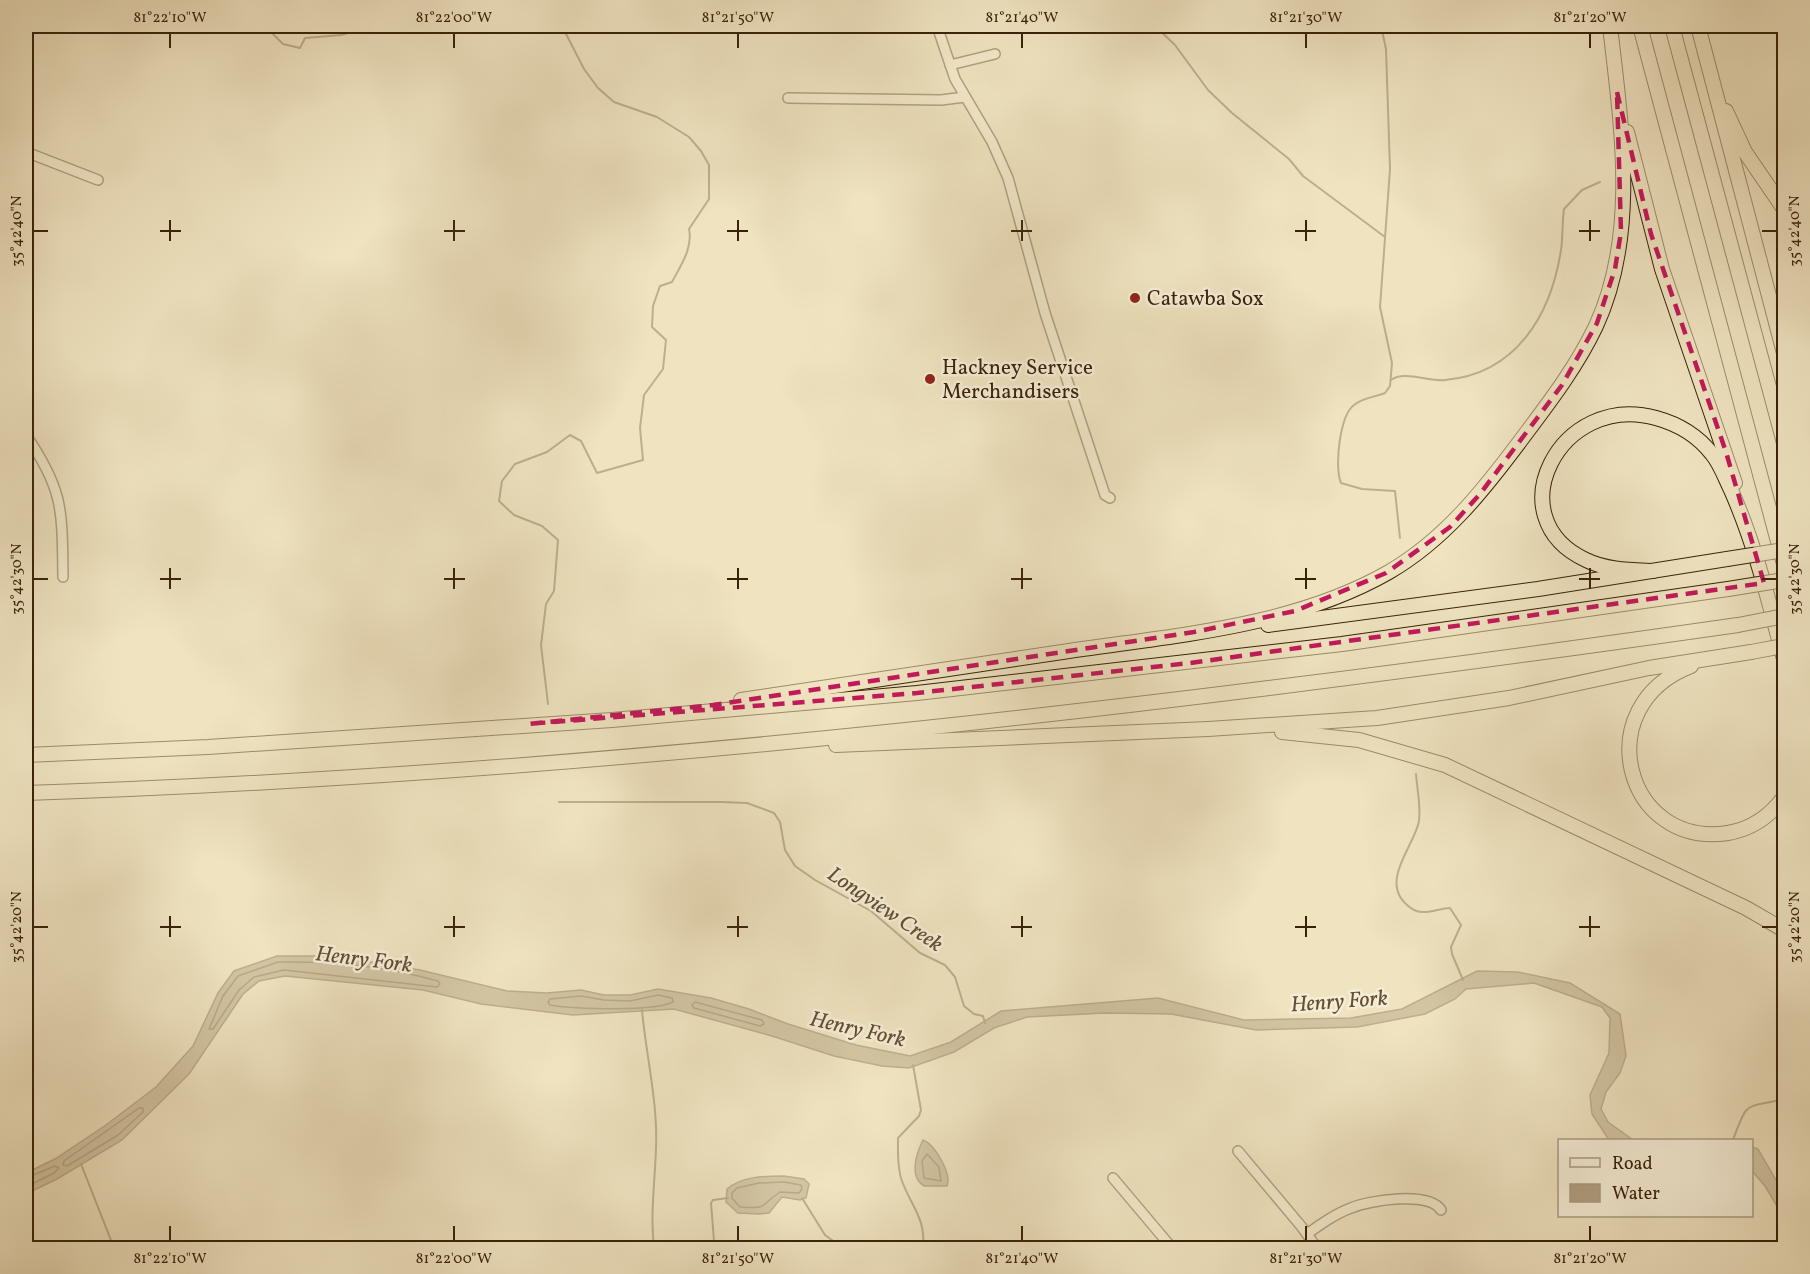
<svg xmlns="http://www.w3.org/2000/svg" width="1810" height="1274" viewBox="0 0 1810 1274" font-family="Vollkorn,serif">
<rect width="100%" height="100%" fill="#efe3c0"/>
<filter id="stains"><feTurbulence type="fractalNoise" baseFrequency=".00333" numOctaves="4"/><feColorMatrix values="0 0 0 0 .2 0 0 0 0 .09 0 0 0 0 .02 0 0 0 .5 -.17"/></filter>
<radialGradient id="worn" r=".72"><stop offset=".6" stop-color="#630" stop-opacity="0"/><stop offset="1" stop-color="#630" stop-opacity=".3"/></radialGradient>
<!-- water -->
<g fill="#b1a182" stroke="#816e52" stroke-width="1.5">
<path d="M277 956H324L371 962 420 970 507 991 547 993 581 990 604 995H630L658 989 711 998 749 1009 788 1024 856 1045 910 1056 951 1042 1001 1011 1158 998 1244 1020 1351 1018 1402 1009 1477 971 1518 972 1570 983 1620 1014 1626 1056 1620 1073 1606 1092 1601 1109 1608 1122 1633 1140H1609L1592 1114 1590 1095 1609 1053 1610 1018 1602 1007 1534 983 1466 989 1455 999 1425 1014 1357 1027 1256 1030 1171 1014 1105 1013 1027 1017 994 1028 954 1052 909 1068 882 1066 834 1056 772 1036 674 1009 573 1015 481 1004 423 990 285 976 259 981 243 994 189 1074 122 1140 57 1179 26 1194V1173L55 1159 106 1125 156 1087 193 1046 218 993 234 971Z"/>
<path d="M923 1140C934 1144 952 1173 947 1186H924C909 1177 916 1154 923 1140Z"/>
<path d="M1752 1147 1758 1149 1784 1194V1218L1765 1186 1752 1171Z"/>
<path d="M784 1176 804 1179 809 1184 806 1198 800 1200 782 1197 769 1213 760 1214 738 1213 726 1202 727 1189C742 1176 765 1176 784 1176Z"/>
</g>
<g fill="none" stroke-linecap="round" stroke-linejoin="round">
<!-- shore -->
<g stroke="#756246" stroke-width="1.5">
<path d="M278 962C332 961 386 966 438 981L440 984 437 987 284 970 254 977 239 990 213 1029H209L223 996 238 976Z"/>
<path d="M658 995 672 998 673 1002C653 1012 574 1009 550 1005L548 1002 550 999 581 996 604 1000 630 1001Z"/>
<path d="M695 1002 762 1020 764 1024 760 1026 694 1008 692 1005Z"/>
<path d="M139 1108H143V1112L118 1135 67 1166 63 1165 64 1161Z"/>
<path d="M927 1154 939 1167 941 1181 924 1178 922 1161Z"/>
<path d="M26 1178 55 1166 59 1168 54 1173 26 1187"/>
<path d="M759 1183 784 1182 801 1185 802 1189 799 1193 780 1192C759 1206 769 1209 740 1207L732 1198V1193L737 1188Z"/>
</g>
<!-- stream -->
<g stroke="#816e52" stroke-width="2">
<path d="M265 26 283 44 300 48 305 38 341 35 374 26"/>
<path d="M1155 26 1175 45 1208 90 1232 113 1289 159 1303 176 1385 237"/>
<path d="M1381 26 1386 49 1390 169 1380 307 1392 363 1390 386 1385 393C1375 397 1362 398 1354 405 1340 415 1334 467 1341 483L1362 489 1395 491 1400 538"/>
<path d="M1391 380C1403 370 1430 382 1445 380 1516 374 1551 315 1561 250 1563 237 1562 222 1564 209L1582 190 1600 182"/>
<path d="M548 704 541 645 546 604 554 591 558 540 542 526 514 515 499 501 502 481 515 464 547 452 570 435 581 441 597 473 643 460 640 428 644 395 663 369 666 340 652 327 653 306 660 286 672 282C681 265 693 248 689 229L709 199V165L701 151 689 137 657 117 614 102 598 88 584 69 562 26"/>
<path d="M1416 774C1417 788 1421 806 1419 821 1415 845 1380 880 1406 904 1410 908 1415 912 1422 912 1431 913 1441 908 1450 908L1461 925 1451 947 1452 954 1463 980"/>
<path d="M559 802H721L747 803 774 813 780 822 785 850 795 866 815 880 871 911 920 953 945 965 955 977 964 1006 974 1014 983 1016 985 1023"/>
<path d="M642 1010C646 1055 658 1103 656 1148 655 1182 650 1214 654 1248"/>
<path d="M913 1065 921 1110 919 1116 898 1138C898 1151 897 1168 902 1181 911 1206 926 1218 923 1248"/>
<path d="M1733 1140C1748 1099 1744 1109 1784 1099"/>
<path d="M81 1164 114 1248"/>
<path d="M802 1198 825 1235 843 1248"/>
<path d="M714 1241 711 1203 713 1200 728 1198"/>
</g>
<!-- minor casing -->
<g stroke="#665238" stroke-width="12">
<g id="minor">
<path d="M937 26 955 79 992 142 1008 178 1045 313 1105 495 1110 498"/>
<path d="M950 65 995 54"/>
<path d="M788 98 941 100 965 97"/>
<path d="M26 152 98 180"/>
<path d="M26 435C64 491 62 510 63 577"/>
<path d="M1238 1151 1301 1226 1317 1248"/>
<path d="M1113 1178 1172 1248"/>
<path d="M1307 1234C1321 1224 1335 1214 1351 1208 1370 1200 1429 1191 1441 1210"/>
</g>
</g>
<!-- highway casing -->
<g stroke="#39220a" stroke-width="16">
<g id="highway">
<path d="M1640 26 1784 564"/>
<path d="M1672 26 1784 443"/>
<path d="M1698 26 1784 353"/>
<path d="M1726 111 1745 152 1784 209"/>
<path d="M1627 132 1662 269 1735 483"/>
<path d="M1653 571C1631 570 1606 570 1586 560 1495 518 1560 391 1656 418 1678 424 1698 436 1712 454 1721 465 1725 478 1731 490 1755 544 1769 602 1784 659"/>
<path d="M1268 625 1538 589 1727 559"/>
<path d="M1691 666C1587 706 1625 849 1728 833 1752 829 1770 816 1784 797"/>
<path d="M741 700C851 684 960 667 1069 651 1176 635 1293 627 1389 572 1444 540 1483 491 1521 440 1548 404 1576 368 1596 326 1639 233 1621 124 1610 26"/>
<path d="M1282 732 1359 740 1445 765 1746 908 1784 930"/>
<path d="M836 745 1208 729 1377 718 1509 698 1649 668 1751 652"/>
<path d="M26 755 208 747 612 720 917 693 1342 644 1728 589"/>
<path d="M26 793C599 774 1170 706 1738 625"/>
</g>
</g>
<!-- minor -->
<use href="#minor" stroke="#f5edd6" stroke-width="9"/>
<!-- highway -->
<use href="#highway" stroke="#efe3c0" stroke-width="14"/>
<!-- highway-bridge casing -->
<g stroke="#39220a" stroke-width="16" stroke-linecap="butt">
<g id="highway-bridge">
<path d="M1727 559 1784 550"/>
<path d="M1728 589 1784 580"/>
<path d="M1738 625 1784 616"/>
<path d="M1751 652 1784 646"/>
</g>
</g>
<!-- highway-bridge -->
<use href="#highway-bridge" stroke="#efe3c0" stroke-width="14"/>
</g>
<!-- marked area -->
<path d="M0 0H1810V1274H0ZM1617 92 1651 234 1726 452 1764 583 1190 663 917 693 528 724 713 705 1194 632 1295 611 1386 573 1450 527 1480 494 1562 385 1597 323 1615 269 1621 232Z" fill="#efe3c0" fill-opacity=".55" fill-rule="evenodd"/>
<path fill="none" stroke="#c2185b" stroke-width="4.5" stroke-dasharray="12 8" stroke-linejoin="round" d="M1617 92 1651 234 1726 452 1764 583 1190 663 917 693 528 724 713 705 1194 632 1295 611 1386 573 1450 527 1480 494 1562 385 1597 323 1615 269 1621 232Z"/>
<!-- ticks -->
<path fill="none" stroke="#39220a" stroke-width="2" d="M170 33V48M454 33V48M738 33V48M1022 33V48M1306 33V48M1590 33V48M170 220V241M454 220V241M738 220V241M1022 220V241M1306 220V241M1590 220V241M33 231H48M160 231H181M444 231H465M727 231H748M1011 231H1032M1295 231H1316M1579 231H1600M1762 231H1777M170 568V589M454 568V589M738 568V589M1022 568V589M1306 568V589M1590 568V589M33 579H48M160 579H181M444 579H465M727 579H748M1011 579H1032M1295 579H1316M1579 579H1600M1762 579H1777M170 916V937M454 916V937M738 916V937M1022 916V937M1306 916V937M1590 916V937M33 927H48M160 927H181M444 927H465M727 927H748M1011 927H1032M1295 927H1316M1579 927H1600M1762 927H1777M170 1226V1241M454 1226V1241M738 1226V1241M1022 1226V1241M1306 1226V1241M1590 1226V1241"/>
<!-- markers -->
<g fill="#8f2418" stroke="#f5edd6" stroke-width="2">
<circle cx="1135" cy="298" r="6"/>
<circle cx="930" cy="379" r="6"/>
</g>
<g text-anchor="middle" stroke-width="5" stroke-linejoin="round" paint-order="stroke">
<!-- poi labels -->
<g font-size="21" fill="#39220a" stroke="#f5edd6" text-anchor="start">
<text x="1147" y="305">Catawba Sox</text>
<text x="942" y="374">Hackney Service<tspan x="942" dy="24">Merchandisers</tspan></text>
</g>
<!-- water labels -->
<g font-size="22" font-style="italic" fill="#634e34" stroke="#f5edd6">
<text transform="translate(886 908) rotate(34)" y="8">Longview Creek</text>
<text transform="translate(364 958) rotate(7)" y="8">Henry Fork</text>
<text transform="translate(1339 1000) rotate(-4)" y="8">Henry Fork</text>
<text transform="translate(858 1028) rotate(13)" y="8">Henry Fork</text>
</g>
</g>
<!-- margin -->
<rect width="1810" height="1274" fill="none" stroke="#efe3c0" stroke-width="66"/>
<!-- legend -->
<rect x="1558" y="1139" width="195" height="78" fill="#f5edd6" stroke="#aa9c84" stroke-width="1.5"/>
<rect x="1570" y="1158" width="30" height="9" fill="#f5edd6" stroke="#aa9c84" stroke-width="1.5"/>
<text x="1612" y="1169" font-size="18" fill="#39220a">Road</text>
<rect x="1570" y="1184" width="30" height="18" fill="#b1a182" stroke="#aa9c84" stroke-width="1.5"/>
<text x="1612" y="1199" font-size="18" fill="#39220a">Water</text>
<rect x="33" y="33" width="1744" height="1208" fill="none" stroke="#39220a" stroke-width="2"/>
<g font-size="15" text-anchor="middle" fill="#39220a">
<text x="170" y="22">81°22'10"W</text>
<text x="454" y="22">81°22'00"W</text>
<text x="738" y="22">81°21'50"W</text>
<text x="1022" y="22">81°21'40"W</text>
<text x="1306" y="22">81°21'30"W</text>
<text x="1590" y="22">81°21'20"W</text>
<text transform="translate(16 231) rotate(-90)" y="5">35°42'40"N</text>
<text transform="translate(1794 231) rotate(-90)" y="5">35°42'40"N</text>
<text transform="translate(16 579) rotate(-90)" y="5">35°42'30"N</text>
<text transform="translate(1794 579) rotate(-90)" y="5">35°42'30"N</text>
<text transform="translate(16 927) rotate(-90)" y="5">35°42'20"N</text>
<text transform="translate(1794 927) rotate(-90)" y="5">35°42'20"N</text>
<text x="170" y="1263">81°22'10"W</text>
<text x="454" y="1263">81°22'00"W</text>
<text x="738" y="1263">81°21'50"W</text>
<text x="1022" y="1263">81°21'40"W</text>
<text x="1306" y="1263">81°21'30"W</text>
<text x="1590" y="1263">81°21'20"W</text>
</g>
<rect width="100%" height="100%" filter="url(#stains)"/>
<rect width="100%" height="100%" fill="url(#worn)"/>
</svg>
